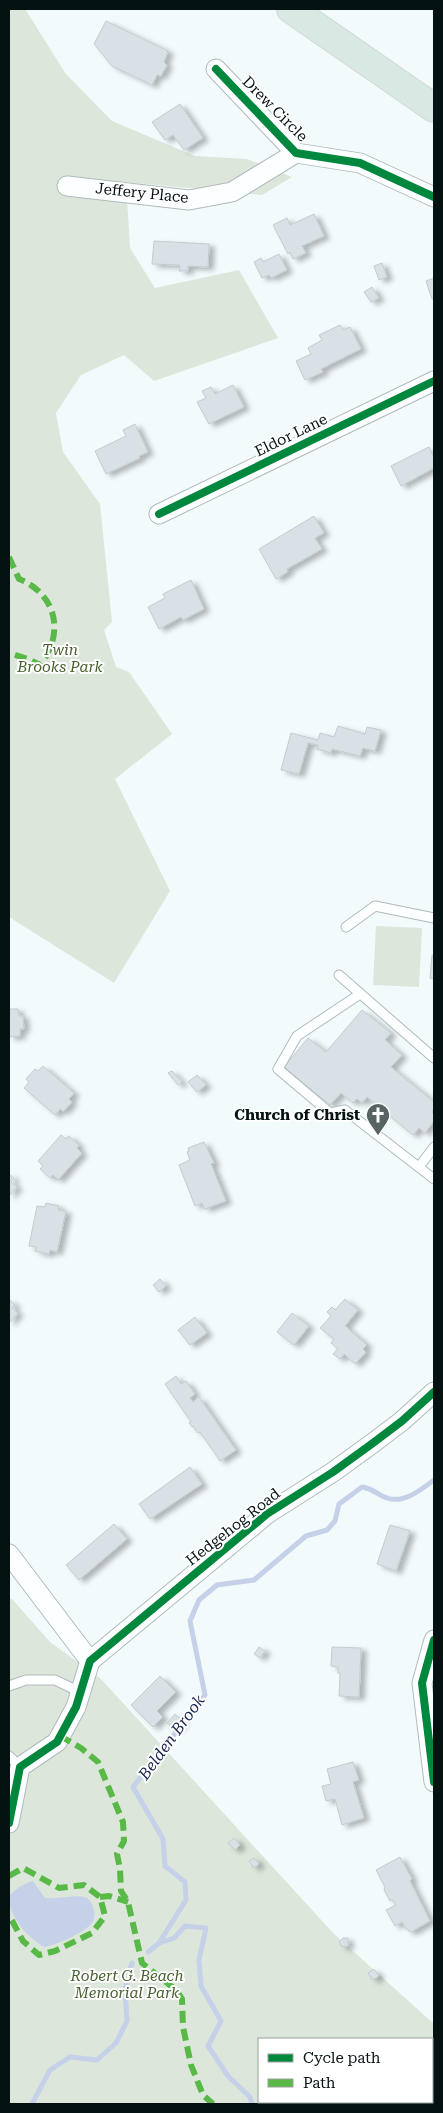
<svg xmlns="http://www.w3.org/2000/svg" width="443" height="2113" viewBox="0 0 443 2113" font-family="'Roboto Serif',serif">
<defs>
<filter id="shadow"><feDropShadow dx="5.5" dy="3" stdDeviation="2.5" flood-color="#0004"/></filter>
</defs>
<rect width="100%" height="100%" fill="#f2fafc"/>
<!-- green -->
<g fill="#dce6db" fill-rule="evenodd">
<path d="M9 9H25L66 74 112 121 195 156 247 159 292 177 262 195 126 182 130 248 155 288 239 270 278 338 154 381 124 355 81 375 56 413 63 452 100 504 112 622 104 630 116 667 129 672 172 734 115 779 170 891 114 983 9 917Z"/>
<path d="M376 926 422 928 419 987 373 985Z"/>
<path d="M9 1599H12L50 1642 101 1679 334 1934 434 2024V2104H9ZM259 2039H432V2102H259Z"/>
</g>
<!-- water -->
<path fill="#c4d1e8" d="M33 1881 45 1898C56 1900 79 1893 87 1898 90 1900 93 1905 93 1908 95 1912 95 1919 92 1923 84 1933 56 1945 44 1947 26 1935 9 1918 9 1896 15 1889 23 1884 33 1881Z"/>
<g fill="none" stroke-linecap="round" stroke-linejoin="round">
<!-- stream -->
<g stroke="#c4d1e8" stroke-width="5">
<path d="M148 1952 159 1943"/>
<path d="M32 2104 50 2070 70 2057 97 2060 116 2043 127 2021 125 1989 132 1963"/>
<path d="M252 2104 250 2097 228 2076 208 2046 221 2021 201 1986 199 1960 206 1928 185 1926 174 1938 159 1943 186 1900 185 1882 165 1866 163 1839 133 1787 205 1695 190 1621 199 1600 217 1585 254 1580 306 1536 327 1530 335 1521 339 1504 362 1487C375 1489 377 1495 387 1498 404 1504 422 1489 434 1480"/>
</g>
</g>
<!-- building -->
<g fill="#d8e2e6" stroke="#c3cbcf" filter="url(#shadow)">
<path d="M106 21 168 51 164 62 167 65 161 76 157 75 152 85 112 66 94 44Z"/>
<path d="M180 104 203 138 184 150 173 135 165 140 152 122Z"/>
<path d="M314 214 324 236 302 246 306 253 293 259 290 252 288 254 273 225 287 218 290 225Z"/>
<path d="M154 241 209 244 208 267 188 266V271H179L180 265 152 264Z"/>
<path d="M279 254 287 270 271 278 269 275 262 278 254 262 261 258 263 262Z"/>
<path d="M382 263 387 277 379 280 374 266Z"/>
<path d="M434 278V298L432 299 426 281Z"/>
<path d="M372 287 379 298 371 302 364 292Z"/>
<path d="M340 325 343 330 350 327 361 349 321 369 323 372 305 380 296 361 311 354 308 348 322 340 319 335Z"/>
<path d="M233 385 244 407 209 424 197 402 206 398 202 391 211 387 215 394Z"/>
<path d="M135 424 148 452 139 456 140 458 106 474 95 451 126 436 123 430Z"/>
<path d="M429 447 434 458V468L401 486 391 466Z"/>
<path d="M314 516 324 533 315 538 322 549 287 569 288 572 276 579 259 549Z"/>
<path d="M191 580 204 609 183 620 181 617 159 629 148 607 165 598 163 594Z"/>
<path d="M338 726 365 734 367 727 381 730 375 751 363 748 360 756 332 749 331 753 317 749 318 745 308 743 299 774 281 770 291 733 318 740 320 733 334 737Z"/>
<path d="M432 955H434V979L430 978Z"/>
<path d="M9 1009H18L19 1016H23L24 1029H20V1036L9 1037Z"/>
<path d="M362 1010 391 1033 385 1040 402 1055 391 1067 434 1102V1109L432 1112 434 1114V1121L425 1133 419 1128 413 1135 367 1097 362 1103 357 1099 353 1103 341 1093 330 1105 284 1067 308 1038 326 1052Z"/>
<path d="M43 1066 74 1093 69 1099 72 1102 63 1112 60 1109 55 1115 24 1088 29 1082 26 1079 35 1069 38 1071Z"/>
<path d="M172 1071 182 1082 178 1085 168 1073Z"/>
<path d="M197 1075 206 1085 197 1092 188 1082Z"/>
<path d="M61 1135 66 1139 69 1136 79 1145 77 1148 82 1153 58 1180 53 1175 50 1178 40 1169 43 1166 38 1161Z"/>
<path d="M204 1142 214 1163 211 1164 226 1201 205 1209 202 1203 195 1206 179 1165 190 1160 187 1152 189 1151 188 1148Z"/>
<path d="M9 1174 14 1178 11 1182 17 1187 9 1196Z"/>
<path d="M46 1203 59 1206 58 1210 66 1211 57 1252 50 1250 49 1254 35 1251 36 1247 29 1246 37 1206 45 1207Z"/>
<path d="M160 1279 166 1286 159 1292 153 1285Z"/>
<path d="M9 1299 15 1305 12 1308 18 1313 9 1323Z"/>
<path d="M345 1299 358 1310 345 1326 367 1345 363 1349 366 1352 355 1364 344 1354 340 1359 333 1354 338 1349 331 1343 334 1339 320 1328 331 1316 327 1312 332 1307 335 1310Z"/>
<path d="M292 1313 309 1326 294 1345 277 1332Z"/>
<path d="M195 1317 207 1333 190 1345 178 1330Z"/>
<path d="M176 1376 181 1384 186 1381 195 1394 190 1398 193 1402 199 1397 236 1450 220 1461 200 1432 198 1433 193 1426 192 1427 189 1423 191 1422 165 1384Z"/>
<path d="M190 1467 202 1484 150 1519 139 1504Z"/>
<path d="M114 1524 127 1539 79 1580 66 1565Z"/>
<path d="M390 1525 410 1531 396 1571 377 1564Z"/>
<path d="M259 1647 265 1651 260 1658 254 1654Z"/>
<path d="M332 1647 361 1648 359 1697 339 1696 340 1673H338V1667L331 1666Z"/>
<path d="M160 1676 176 1692 157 1711 163 1717 153 1727 131 1705Z"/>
<path d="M175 1714 183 1721 175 1730 167 1723Z"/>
<path d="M353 1762 359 1780 353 1782 364 1818 342 1825 335 1799 326 1801 322 1786 331 1784 327 1769Z"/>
<path d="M234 1838 240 1845 235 1850 228 1843Z"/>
<path d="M400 1857 412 1879 410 1881 430 1921 411 1932 406 1929 402 1922 395 1926 386 1910 396 1905 392 1899 390 1901 384 1890 385 1887 376 1870Z"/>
<path d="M254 1858 259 1864 254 1868 249 1861Z"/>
<path d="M343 1938H348V1946L344 1947 341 1946 339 1942Z"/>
<path d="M374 1969 379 1976 373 1980 368 1973Z"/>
</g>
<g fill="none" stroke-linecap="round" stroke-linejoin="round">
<!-- service casing -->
<g stroke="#b0bbbc" stroke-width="11">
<g id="service">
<path d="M346 927 375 906 434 918"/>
<path d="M339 975 434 1058"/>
<path d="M360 994 297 1036 278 1069 330 1113 345 1110 434 1179"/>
<path d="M419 1167 434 1147"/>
<path d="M9 1686 26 1680H55L80 1692"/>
<path d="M9 1756 20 1767"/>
</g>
</g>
<!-- minor casing -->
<g stroke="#b0bbbc" stroke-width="21">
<g id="minor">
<path d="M216 69 296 153 360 163 434 197"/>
<path d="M67 186 189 200 232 192 296 153"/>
<path d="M159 514 434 381"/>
<path d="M9 1554 90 1661"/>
<path d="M434 1640 422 1683 434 1782"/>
<path d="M9 1823 20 1767 57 1742 76 1707 90 1661 267 1514 333 1472 373 1443 402 1421 434 1392"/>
</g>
</g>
<!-- motorway casing -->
<g stroke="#d2d7d8" stroke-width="30">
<path id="motorway" d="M291 9 434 108"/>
</g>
<!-- service -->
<use href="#service" stroke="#fdfeff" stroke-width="9"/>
<!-- minor -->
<use href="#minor" stroke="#fdfeff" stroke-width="19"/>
<!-- motorway -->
<use href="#motorway" stroke="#d8e9e3" stroke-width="28"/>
<!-- quiet -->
<g stroke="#58b947" stroke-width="6" stroke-dasharray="12 6" stroke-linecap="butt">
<path d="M9 557 19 579C57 594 65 634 40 665L28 659 9 653"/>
<path d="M60 1736 81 1748 98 1762 123 1822 124 1841 117 1854 120 1869 121 1891 128 1902 142 1963 176 1990 182 1999 183 2027 191 2065 203 2095 213 2104"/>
<path d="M9 1876 23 1868 59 1888 84 1885 100 1897 105 1916 92 1933 55 1951 39 1955 23 1941 9 1915"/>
<path d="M100 1897 109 1896 128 1902"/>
</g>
<!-- cycleway casing -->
<g stroke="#fff" stroke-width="11">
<g id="cycleway">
<path d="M216 69 296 153 360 163 434 197"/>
<path d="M159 514 434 381"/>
<path d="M434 1640 422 1683 434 1782"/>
<path d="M9 1823 20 1767 57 1742 76 1707 90 1661 267 1514 333 1472 373 1443 402 1421 434 1392"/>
</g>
</g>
<!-- cycleway -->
<use href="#cycleway" stroke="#00873e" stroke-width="8"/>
</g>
<!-- icons -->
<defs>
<g id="church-pin" transform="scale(1.25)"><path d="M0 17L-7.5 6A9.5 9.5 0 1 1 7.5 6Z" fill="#586364" stroke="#fff"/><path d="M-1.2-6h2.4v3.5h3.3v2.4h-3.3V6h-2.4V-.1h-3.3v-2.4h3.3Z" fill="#fff"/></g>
</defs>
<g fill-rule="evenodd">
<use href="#church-pin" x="378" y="1115"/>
</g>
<g text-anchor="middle" stroke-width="4" stroke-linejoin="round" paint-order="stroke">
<!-- street labels -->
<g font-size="15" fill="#051212" stroke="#fff">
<text transform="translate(275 109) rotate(45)" y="5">Drew Circle</text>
<text transform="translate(142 193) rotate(6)" y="5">Jeffery Place</text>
<text transform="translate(291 435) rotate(-26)" y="5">Eldor Lane</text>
<text transform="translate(233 1527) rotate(-38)" y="5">Hedgehog Road</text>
</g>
<!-- park labels -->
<g font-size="15" font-style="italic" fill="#48602f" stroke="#fff">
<text x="60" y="655">Twin<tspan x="60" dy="17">Brooks Park</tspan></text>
<text x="127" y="1981">Robert G. Beach<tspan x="127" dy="17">Memorial Park</tspan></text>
</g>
<!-- poi labels -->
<g font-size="15" font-weight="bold" fill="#051212" stroke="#fff" text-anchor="end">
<text x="360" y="1120">Church of Christ</text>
</g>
<!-- water labels -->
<g font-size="16" font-style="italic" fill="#1a2752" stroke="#fff">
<text transform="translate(171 1737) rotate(-54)" y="6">Belden Brook</text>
</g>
</g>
<!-- border -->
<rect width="443" height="2113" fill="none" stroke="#051212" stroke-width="20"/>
<!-- legend -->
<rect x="258" y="2038" width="175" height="65" fill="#ffffff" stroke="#9ba0a0"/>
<rect x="268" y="2054" width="25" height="8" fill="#00873e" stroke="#9ba0a0"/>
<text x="303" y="2063" font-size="15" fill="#051212">Cycle path</text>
<rect x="268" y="2079" width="25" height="8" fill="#58b947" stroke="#9ba0a0"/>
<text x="303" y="2088" font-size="15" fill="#051212">Path</text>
</svg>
